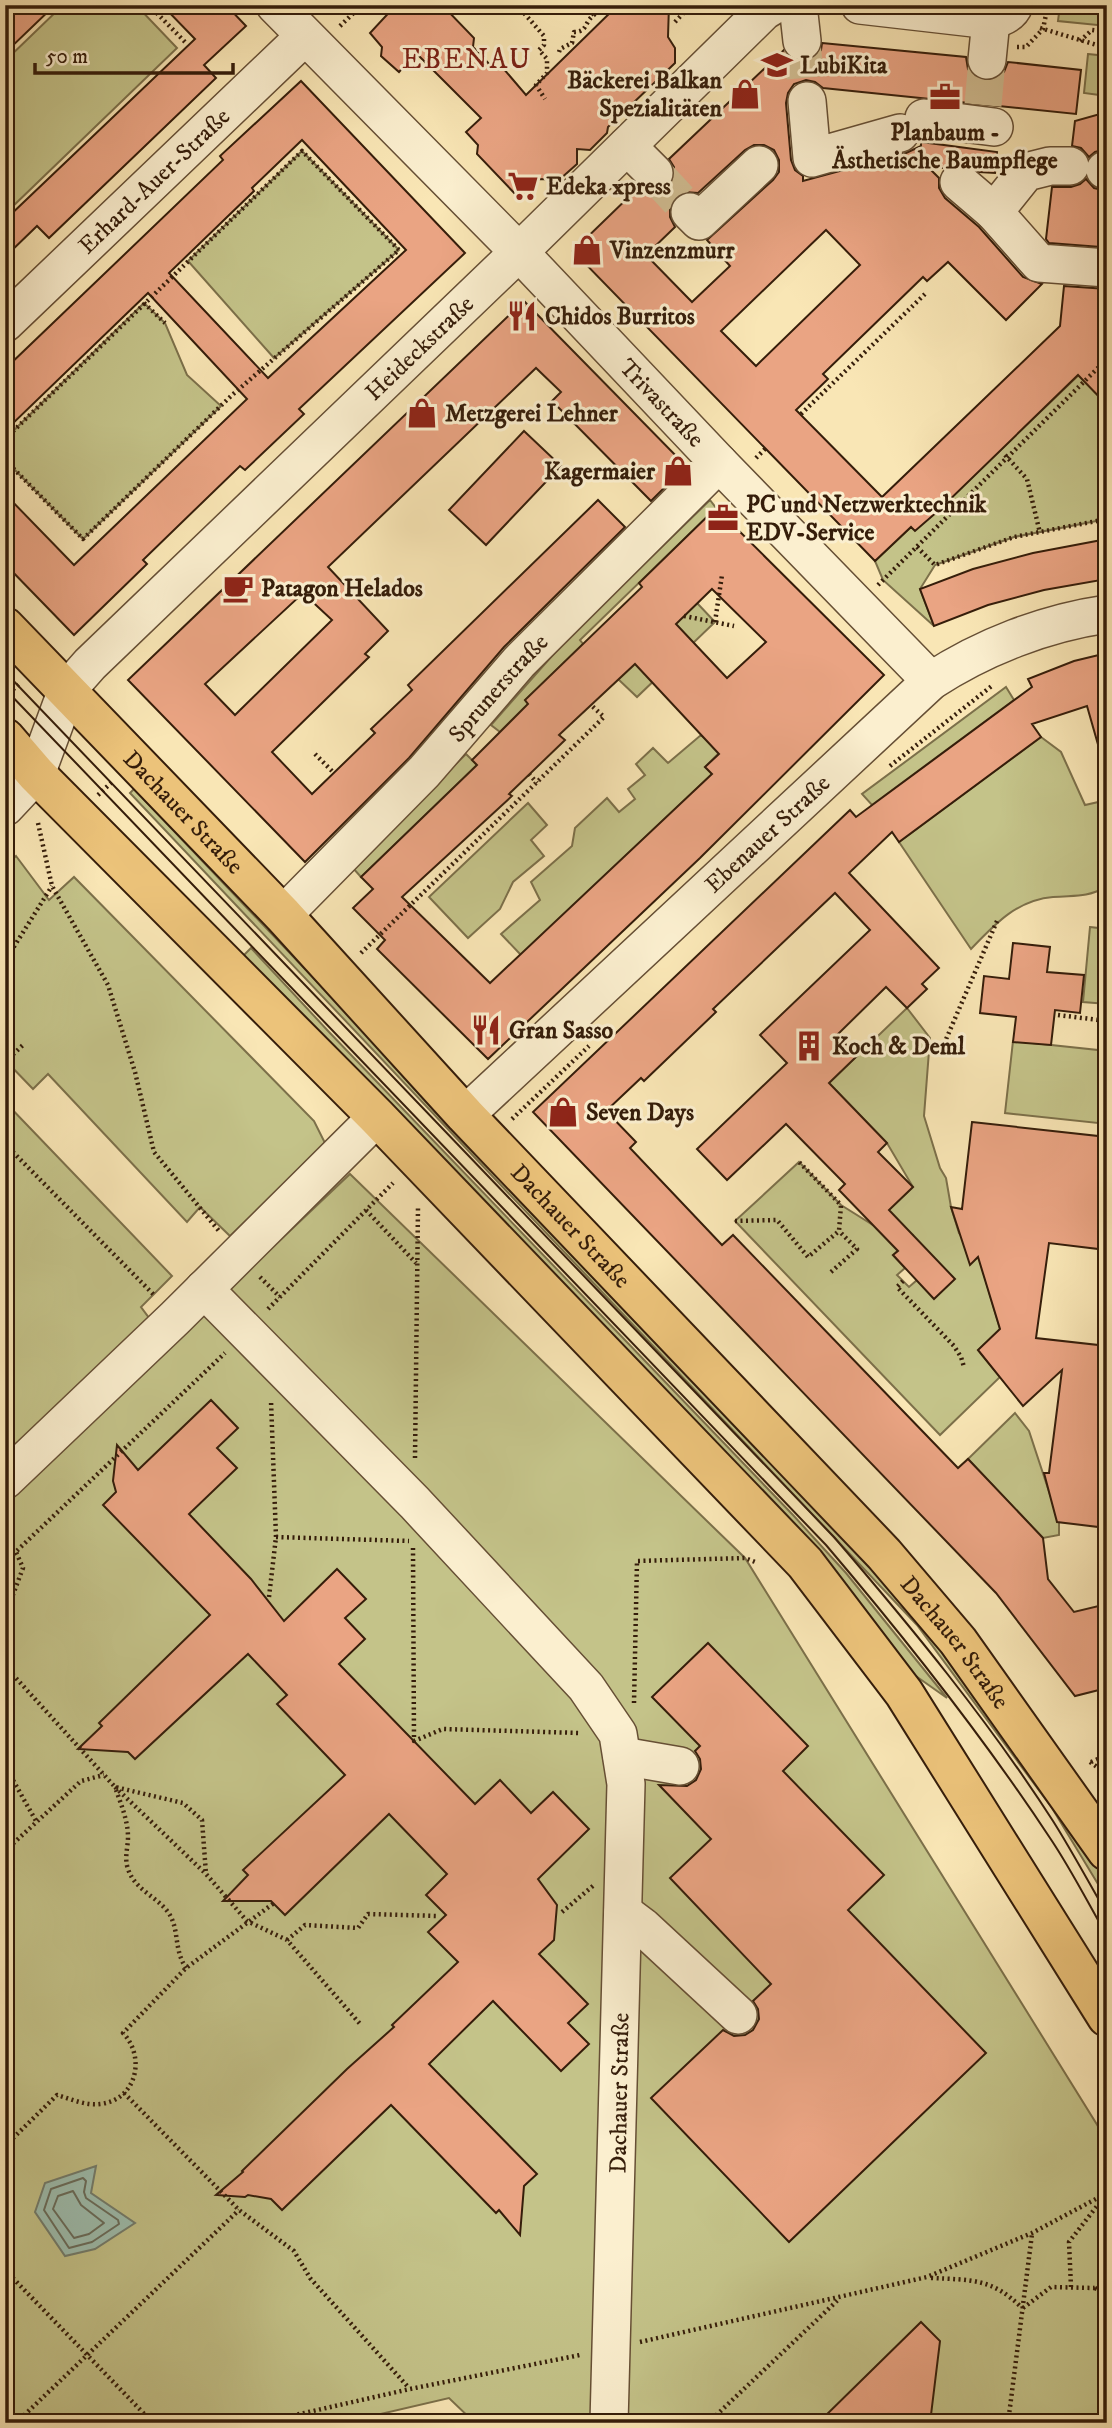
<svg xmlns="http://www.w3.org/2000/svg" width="1112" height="2428" viewBox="0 0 1112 2428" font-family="'IM FELL DW Pica',serif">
<rect width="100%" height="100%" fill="#f9e6b5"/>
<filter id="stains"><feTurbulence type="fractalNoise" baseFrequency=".00286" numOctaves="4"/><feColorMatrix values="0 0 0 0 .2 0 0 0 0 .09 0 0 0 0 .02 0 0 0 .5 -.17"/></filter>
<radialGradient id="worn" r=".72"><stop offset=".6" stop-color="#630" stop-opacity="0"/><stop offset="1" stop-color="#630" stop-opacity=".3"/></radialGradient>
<!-- green -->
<g fill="#c4c389" stroke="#7c704a" stroke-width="2" fill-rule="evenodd">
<path d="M63 5H136L177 48 10 209 5 204V61Z"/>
<path d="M1060 5H1107V26L1058 21Z"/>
<path d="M1088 54 1107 56V96L1084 93Z"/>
<path d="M302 151 399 250 274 358 188 261Z"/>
<path d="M144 303 165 323 187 375 221 406 83 539 5 460V439Z"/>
<path d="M1107 348V519L1014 537 935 565 920 589 934 626 883 580 875 561 911 527 938 510Z"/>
<path d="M710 500 716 508 580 640 583 644 525 700 528 704 500 732 491 725 566 640Z"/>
<path d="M697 603 715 622 637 697 618 679Z"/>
<path d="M1006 687 1014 700 872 805 862 794Z"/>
<path d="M701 735 720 752 705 767 712 774 521 955 501 934 540 900 531 882 572 846 575 828 607 798 619 812 635 799 628 789 645 775 636 764 653 748 668 763Z"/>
<path d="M1041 737 1061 752 1085 805 1107 800V887C1084 898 1077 895 1053 897 1017 900 995 924 971 949L899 842Z"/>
<path d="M466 754 477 765 361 877 352 867Z"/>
<path d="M134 789 925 1622 1093 1855 1107 1876V1899L1052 1808 917 1625 130 793Z"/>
<path d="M528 803 547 825 531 840 544 856 513 882 500 909 468 938 429 897Z"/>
<path d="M16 856 49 900 74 877 314 1121 325 1143 230 1236 200 1207 187 1222 48 1074 33 1089 5 1060V866Z"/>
<path d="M1090 927 1107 929V1004L1083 1002Z"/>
<path d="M251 948 329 1032 793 1515 846 1573 947 1698 913 1674 512 1231 329 1041 258 981 240 959Z"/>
<path d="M907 1008 930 1038 924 1116 940 1168 946 1178 951 1207 959 1233 979 1258 1000 1329 978 1350 1000 1377 940 1435 735 1221 799 1162 841 1205 873 1225 913 1187 887 1143 829 1083ZM913 1236 917 1280 909 1287 897 1275 905 1268 893 1255Z"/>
<path d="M1013 1041 1107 1051V1124L1005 1113Z"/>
<path d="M5 1102 172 1276 141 1307 152 1322 5 1462Z"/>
<path d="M350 1174 745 1558 1101 2131 1107 2135V2423H475L449 2398 342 2423H5V1501Z"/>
<path d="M1015 1413 1029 1431 1059 1522V1535L1043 1538 968 1459Z"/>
</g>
<!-- water -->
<path fill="#9ebfb0" stroke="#747e6e" stroke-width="2" d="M96 2166 91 2193 135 2223 95 2249 65 2256 35 2212 45 2183Z"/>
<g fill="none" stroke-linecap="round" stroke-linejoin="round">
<!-- shore -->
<g stroke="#6a6e5d" stroke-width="2">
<path d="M83 2178 86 2181 84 2192 86 2198 118 2220 119 2224 92 2242 69 2248 44 2210 51 2189Z"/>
<path d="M73 2191 81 2205 104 2223 89 2234 74 2238 53 2209 58 2196Z"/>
</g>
</g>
<!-- building -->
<g fill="#eaa483" stroke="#351d0a" stroke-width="2" fill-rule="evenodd">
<path d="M17 5H55L5 53V16Z"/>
<path d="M162 5H226L246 26 204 65 216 78 49 238 37 226 5 257V220L195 39Z"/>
<path d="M396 5H433L435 8H445L474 38 473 47 493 68H503L526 95 618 5H669L668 37 675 48V63L608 127 607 133 590 150 577 149V164L559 180 539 179 519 198 477 154 478 145 466 132 481 118 416 53 399 72 381 56 382 47 370 33Z"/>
<path d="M822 43 966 57 968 69 974 77 984 81 996 79 1004 72 1008 62 1081 70 1076 114 823 88 815 82 806 80 794 84 788 93 786 103 791 160 795 170 803 176V181L906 153 921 146V142L997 152 995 173 979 172 962 161 951 163 943 168 927 166 939 178V188L945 198 979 227 1023 277 1042 284 1006 320 948 262 927 281 923 277 823 374 828 379 796 410 882 497 1060 326 1064 286 1107 289V405L1078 375 938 511 915 531 911 527 875 561 573 251 639 187 649 193H660L668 188 674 178V167L669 159 784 50 793 60 805 62 815 57 821 50ZM754 145H764L774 150 779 160V172L773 180 707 240 730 266 692 302 646 255 675 227 670 217V206L675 198 685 192 698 193 745 150ZM826 230 860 265 756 366 721 331Z"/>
<path d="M301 81 465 253 299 409 304 414 245 470 240 466 143 560 147 564 74 635 5 564V494L74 565 247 399 148 293 5 431V369L223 160 220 156ZM302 140 406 250 268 378 169 273 254 191 252 188Z"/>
<path d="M1107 112V149L1095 152 1089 157 1081 148 1072 146 1075 121Z"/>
<path d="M1086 179 1094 188 1107 191 1101 247 1049 243 1046 239 1052 187H1071L1080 184Z"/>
<path d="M524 301 686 466 651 501 552 401 561 392 536 368 328 567 388 631 365 654 369 657 272 752 312 794 375 733 371 729 412 690 408 685 598 500 625 527 504 647 409 758 305 862 128 680ZM303 593 332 620 235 715 205 684Z"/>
<path d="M524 431 561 466 486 545 449 510Z"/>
<path d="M716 508 884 675 700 858 488 1059 377 949 385 940 353 908 373 889 361 877 477 765 472 760 528 704 525 700 642 587 639 583ZM712 589 766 642 727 678 676 624ZM635 664 719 754 705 767 712 774 490 983 402 897 512 796 509 794 565 740 559 735Z"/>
<path d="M1107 539V579L1044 590 988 605 934 626 920 589 973 569 1033 553Z"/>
<path d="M1107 653V755H1101L1087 706 1032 724 1041 737 899 842 892 832 849 873 939 968 922 984 927 989 907 1008 886 987 837 1035 857 1056 829 1083 887 1143 878 1152 913 1187 889 1210 955 1279 934 1299 893 1255 898 1251 839 1190 845 1184 786 1124 727 1180 697 1149 787 1063 760 1035 870 930 835 893 713 1009 716 1012 644 1081 641 1078 606 1111 636 1142 630 1148 722 1245 733 1235 958 1468 968 1459 1043 1538 1048 1579 1074 1612 1107 1604V1688L1075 1696 996 1593 533 1112 850 810 856 817 1032 687 1028 679 1074 661Z"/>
<path d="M1013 943 1050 947 1047 972 1084 975 1080 1013 1055 1010 1051 1045 1013 1042 1016 1017 980 1013 984 976 1009 979Z"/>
<path d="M972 1122 1107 1137V1250L1049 1243 1036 1338 1107 1346V1468L1103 1503H1107V1528L1057 1522 1044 1473H1049L1062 1370 1023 1406 978 1350 1000 1329 978 1257 970 1265 951 1207 962 1209Z"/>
<path d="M211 1400 238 1428 217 1448 237 1468 189 1514 251 1579 284 1621 337 1569 366 1599 345 1618 365 1639 339 1664 475 1804 500 1780 531 1813 553 1792 589 1829 538 1879 557 1905 554 1940 539 1954 588 2004 568 2023 589 2044 561 2071 493 2001 429 2064 537 2174 524 2186 520 2235 499 2210 496 2213 391 2105 282 2210 271 2199 248 2195 245 2197 216 2195 243 2172 242 2171 347 2069 394 2027 392 2025 458 1962 428 1932 446 1915 426 1895 447 1874 389 1814 285 1915 271 1901H223L248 1875 243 1870 345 1775 277 1704 287 1695 248 1654 135 1759 128 1752 78 1749 102 1726 99 1723 210 1615 103 1505 116 1492 113 1481 117 1445 138 1470Z"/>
<path d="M708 1643 808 1746 783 1771 884 1875 848 1910 986 2053 789 2242 651 2098 723 2030 734 2036 745 2035 753 2030 759 2019 758 2009 753 2001 771 1984 670 1878 711 1839 659 1785 687 1786 696 1780 701 1769 700 1759 695 1751 700 1746 652 1697Z"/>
<path d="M921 2322 940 2341 930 2423H818Z"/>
</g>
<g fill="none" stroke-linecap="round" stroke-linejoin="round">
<!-- minor-tunnel -->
<g stroke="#d2be93" stroke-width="37" stroke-dasharray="37 18" stroke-linecap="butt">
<path d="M802 41 807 101"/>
<path d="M983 105 987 60"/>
<path d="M654 173 690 212"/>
</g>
<!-- minor casing -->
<g stroke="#664f35" stroke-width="40">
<g id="minor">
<path id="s1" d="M275 5 519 252 719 463 931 681"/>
<path d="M798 5 802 41"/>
<path d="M860 5 991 20C1000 18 1011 14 1014 5"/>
<path d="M987 60 991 20"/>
<path d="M807 101 812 158 900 133"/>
<path d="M924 118 994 127"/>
<path d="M627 146 654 173"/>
<path d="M1070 166H1050L1026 172 994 212 1039 263 1107 268"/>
<path d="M1105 170H1107"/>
<path d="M959 182 994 212"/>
<path d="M690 212 699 221 759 165"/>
<path id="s2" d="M5 323 304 37"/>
<path id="s3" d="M5 807 36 774 67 690 90 664 519 252 764 11 774 5"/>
<path id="s4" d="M283 915 424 772 519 662 719 463"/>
<path id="s5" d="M465 1115 931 681C983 647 1045 623 1107 614"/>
<path d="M204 1289 415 1503 586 1687 618 1734 626 1784 609 2423"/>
<path d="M5 1480 175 1318 377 1117"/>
<path d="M622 1756 680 1766"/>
<path d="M623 1912 643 1927 738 2015"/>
</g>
</g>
<!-- major casing -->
<g stroke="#351d0a" stroke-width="42">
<g id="major">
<path id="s6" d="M5 627 283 915 465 1115 884 1554 958 1641 1107 1851"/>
<path d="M5 738 36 774 377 1117 805 1563 904 1693 1107 2017"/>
</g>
</g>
<!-- path -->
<g stroke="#351d0a" stroke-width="4.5" stroke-dasharray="2 3.5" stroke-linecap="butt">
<path d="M149 5 186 43"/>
<path d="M517 5 544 36V45L539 50 547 59V73L536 85 545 99"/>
<path d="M675 22 691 5"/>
<path d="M340 26 362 5"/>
<path d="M1040 28 1107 48"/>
<path d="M1080 41 1092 30 1107 32"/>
<path d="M1017 47H1026L1043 29 1048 5"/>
<path d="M559 52 560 49 572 43 574 32C588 32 584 22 594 15L585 5"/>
<path d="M144 303 165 323"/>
<path d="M801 414 925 294"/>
<path d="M5 439 302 151 399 250 231 396 83 539 5 460"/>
<path d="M1005 455 1027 479 1040 533"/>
<path d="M756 458 765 449"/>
<path d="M917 547 935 565 1014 537 1107 519"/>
<path d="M878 585 1107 359"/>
<path d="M684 616 734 626"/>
<path d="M715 622 722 575"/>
<path d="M5 697 19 684"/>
<path d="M315 754 334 773"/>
<path d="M890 766 993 685"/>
<path d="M529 774 537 783"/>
<path d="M98 795 112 782"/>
<path d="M38 823 52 886 108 985 135 1072 154 1152 219 1231"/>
<path d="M361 953 604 717 591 705"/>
<path d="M5 961 52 886"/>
<path d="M1058 1015 1107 1021"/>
<path d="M944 1044 997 921"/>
<path d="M5 1062 24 1044"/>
<path d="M512 1119 589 1046"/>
<path d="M5 1144 154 1295"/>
<path d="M366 1210 416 1263"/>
<path d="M735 1221 777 1220 808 1257 839 1231 841 1205 799 1162"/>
<path d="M831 1272 857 1249 839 1231"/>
<path d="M260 1277 280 1297"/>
<path d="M903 1281 897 1287 954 1346 961 1357 964 1367"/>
<path d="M268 1309 393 1183"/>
<path d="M415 1458 418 1207"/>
<path d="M276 1537 409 1541"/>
<path d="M413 1548 414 1741 443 1729 580 1733"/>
<path d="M5 1562 225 1353"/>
<path d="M269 1597 276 1537 271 1401"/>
<path d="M5 1616 23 1568 16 1552"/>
<path d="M5 1666 115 1787 183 1803 202 1820 206 1874"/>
<path d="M634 1703 637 1561 745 1558 758 1563"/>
<path d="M1090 1762 1107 1774"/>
<path d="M1091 1762 1107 1755"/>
<path d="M5 1766 36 1821"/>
<path d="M115 1787 206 1874 247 1921 287 1940 361 2025"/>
<path d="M116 1790C121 1804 128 1821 128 1837 128 1848 124 1858 128 1869 135 1890 156 1896 168 1912 180 1929 173 1948 186 1968"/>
<path d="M5 1851 81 1781 104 1775"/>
<path d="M562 1912 594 1885"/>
<path d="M287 1940 305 1925 358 1928 368 1914 438 1916"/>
<path d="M124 2093 239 2210 294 2251 310 2278 409 2388"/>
<path d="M5 2146 57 2095C71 2099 86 2106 100 2104 137 2100 146 2057 123 2033L186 1968 274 1903"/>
<path d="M5 2270 153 2423"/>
<path d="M931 2278C971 2280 992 2278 1022 2308"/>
<path d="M1071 2287 1069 2242 1104 2197"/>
<path d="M1095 2288 1107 2294"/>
<path d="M1023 2308 1051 2287 1094 2288 1107 2284"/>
<path d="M640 2342 927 2277 1032 2233 1107 2193"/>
<path d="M16 2423 239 2210"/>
<path d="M260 2423 410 2389 580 2355"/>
<path d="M708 2423 840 2298"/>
<path d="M1008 2423 1032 2234"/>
</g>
<!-- minor -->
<use href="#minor" stroke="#fbefcf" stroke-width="37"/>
<!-- major -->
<use href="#major" stroke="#ecc37a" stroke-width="38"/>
<!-- tram -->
<g stroke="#351d0a" stroke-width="2">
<path d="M5 672 834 1537C912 1628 988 1720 1053 1821 1072 1851 1089 1883 1107 1914"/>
<path d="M5 689 826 1545C906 1639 982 1735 1050 1838 1071 1869 1088 1903 1107 1936"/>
</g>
</g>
<!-- icons -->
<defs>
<g id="school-bare" transform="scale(2.415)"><path d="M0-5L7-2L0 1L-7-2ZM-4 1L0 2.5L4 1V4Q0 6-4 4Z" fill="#8f2418" stroke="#fbefcf" stroke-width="2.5" paint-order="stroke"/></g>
<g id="shop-bare" transform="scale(2.415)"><path d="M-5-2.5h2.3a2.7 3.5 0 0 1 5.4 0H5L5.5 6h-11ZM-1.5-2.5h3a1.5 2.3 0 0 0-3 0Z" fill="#8f2418" stroke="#fbefcf" stroke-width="2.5" paint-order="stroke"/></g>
<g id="office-bare" transform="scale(2.415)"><path d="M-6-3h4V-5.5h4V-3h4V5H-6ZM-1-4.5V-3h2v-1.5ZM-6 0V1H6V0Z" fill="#8f2418" stroke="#fbefcf" stroke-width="2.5" paint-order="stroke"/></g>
<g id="supermarket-bare" transform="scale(2.415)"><path d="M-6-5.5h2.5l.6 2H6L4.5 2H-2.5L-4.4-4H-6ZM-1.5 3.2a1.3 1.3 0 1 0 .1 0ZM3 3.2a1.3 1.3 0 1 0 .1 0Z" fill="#8f2418" stroke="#fbefcf" stroke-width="2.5" paint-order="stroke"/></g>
<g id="restaurant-bare" transform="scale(2.415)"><path d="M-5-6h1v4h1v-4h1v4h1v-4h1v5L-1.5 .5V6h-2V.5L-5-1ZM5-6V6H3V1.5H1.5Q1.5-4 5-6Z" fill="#8f2418" stroke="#fbefcf" stroke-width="2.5" paint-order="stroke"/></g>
<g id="cafe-bare" transform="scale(2.415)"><path d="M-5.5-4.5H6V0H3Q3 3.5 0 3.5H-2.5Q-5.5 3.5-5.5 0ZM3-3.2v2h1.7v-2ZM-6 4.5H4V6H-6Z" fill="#8f2418" stroke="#fbefcf" stroke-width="2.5" paint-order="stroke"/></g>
<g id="building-bare" transform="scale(2.415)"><path d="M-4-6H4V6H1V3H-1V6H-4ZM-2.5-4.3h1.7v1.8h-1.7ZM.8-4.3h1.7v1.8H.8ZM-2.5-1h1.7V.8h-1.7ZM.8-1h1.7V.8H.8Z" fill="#8f2418" stroke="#fbefcf" stroke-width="2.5" paint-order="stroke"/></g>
</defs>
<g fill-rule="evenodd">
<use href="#school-bare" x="777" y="65"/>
<use href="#shop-bare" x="745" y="94"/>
<use href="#office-bare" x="945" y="97"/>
<use href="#supermarket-bare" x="523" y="186"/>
<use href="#shop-bare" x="587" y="250"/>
<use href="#restaurant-bare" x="522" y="316"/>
<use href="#shop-bare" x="422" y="413"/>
<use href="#shop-bare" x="678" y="471"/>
<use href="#office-bare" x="723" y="518"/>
<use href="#cafe-bare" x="238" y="588"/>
<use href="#restaurant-bare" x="486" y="1030"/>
<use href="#building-bare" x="809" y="1046"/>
<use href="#shop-bare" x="563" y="1112"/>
</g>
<g text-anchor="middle" stroke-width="6" stroke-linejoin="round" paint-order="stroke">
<!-- poi labels -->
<g font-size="24" font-weight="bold" fill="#351d0a" stroke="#fbefcf" text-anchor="start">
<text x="800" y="73">LubiKita</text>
<text x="722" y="88" text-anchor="end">Bäckerei Balkan<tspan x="722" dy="28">Spezialitäten</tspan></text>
<text x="945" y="140" text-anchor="middle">Planbaum -<tspan x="945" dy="28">Ästhetische Baumpflege</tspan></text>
<text x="546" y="194">Edeka xpress</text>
<text x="610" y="258">Vinzenzmurr</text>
<text x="545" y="324">Chidos Burritos</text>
<text x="445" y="421">Metzgerei Lehner</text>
<text x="655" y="479" text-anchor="end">Kagermaier</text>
<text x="746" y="512">PC und Netzwerktechnik<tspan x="746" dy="28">EDV-Service</tspan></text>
<text x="261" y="596">Patagon Helados</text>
<text x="509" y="1038">Gran Sasso</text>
<text x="832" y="1054">Koch &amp; Deml</text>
<text x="586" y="1120">Seven Days</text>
</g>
<!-- street labels -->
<g font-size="24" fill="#351d0a" stroke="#fbefcf">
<text dy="8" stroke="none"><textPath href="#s2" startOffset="206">Erhard-Auer-Straße</textPath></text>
<text dy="8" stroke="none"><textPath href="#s3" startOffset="626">Heideckstraße</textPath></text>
<text dy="8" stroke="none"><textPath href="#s1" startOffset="555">Trivastraße</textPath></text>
<text dy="8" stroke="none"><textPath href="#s4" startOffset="313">Sprunerstraße</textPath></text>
<text dy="8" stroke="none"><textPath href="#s6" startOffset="257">Dachauer Straße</textPath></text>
<text dy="8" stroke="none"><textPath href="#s5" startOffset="413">Ebenauer Straße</textPath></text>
<text dy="8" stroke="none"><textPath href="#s6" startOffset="824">Dachauer Straße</textPath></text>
<text dy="8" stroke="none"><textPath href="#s6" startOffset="1391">Dachauer Straße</textPath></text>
<text transform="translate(619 2093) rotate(-89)" y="8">Dachauer Straße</text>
</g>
<!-- quarter labels -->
<g font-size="28" letter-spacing="2" fill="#7a1f14" stroke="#fbefcf">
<text x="467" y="68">EBENAU</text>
</g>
</g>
<!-- margin -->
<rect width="1112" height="2428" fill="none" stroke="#f9e6b5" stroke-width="28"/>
<rect x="7" y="7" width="1098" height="2414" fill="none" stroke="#351d0a" stroke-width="3.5"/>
<rect x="14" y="14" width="1084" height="2400" fill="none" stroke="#351d0a" stroke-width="2"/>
<!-- scale -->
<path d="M35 63v10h198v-10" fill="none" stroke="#351d0a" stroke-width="3.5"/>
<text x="46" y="63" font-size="21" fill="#351d0a" stroke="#fbefcf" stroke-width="5" paint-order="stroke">50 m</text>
<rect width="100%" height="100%" filter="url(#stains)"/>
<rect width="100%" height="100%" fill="url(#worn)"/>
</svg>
